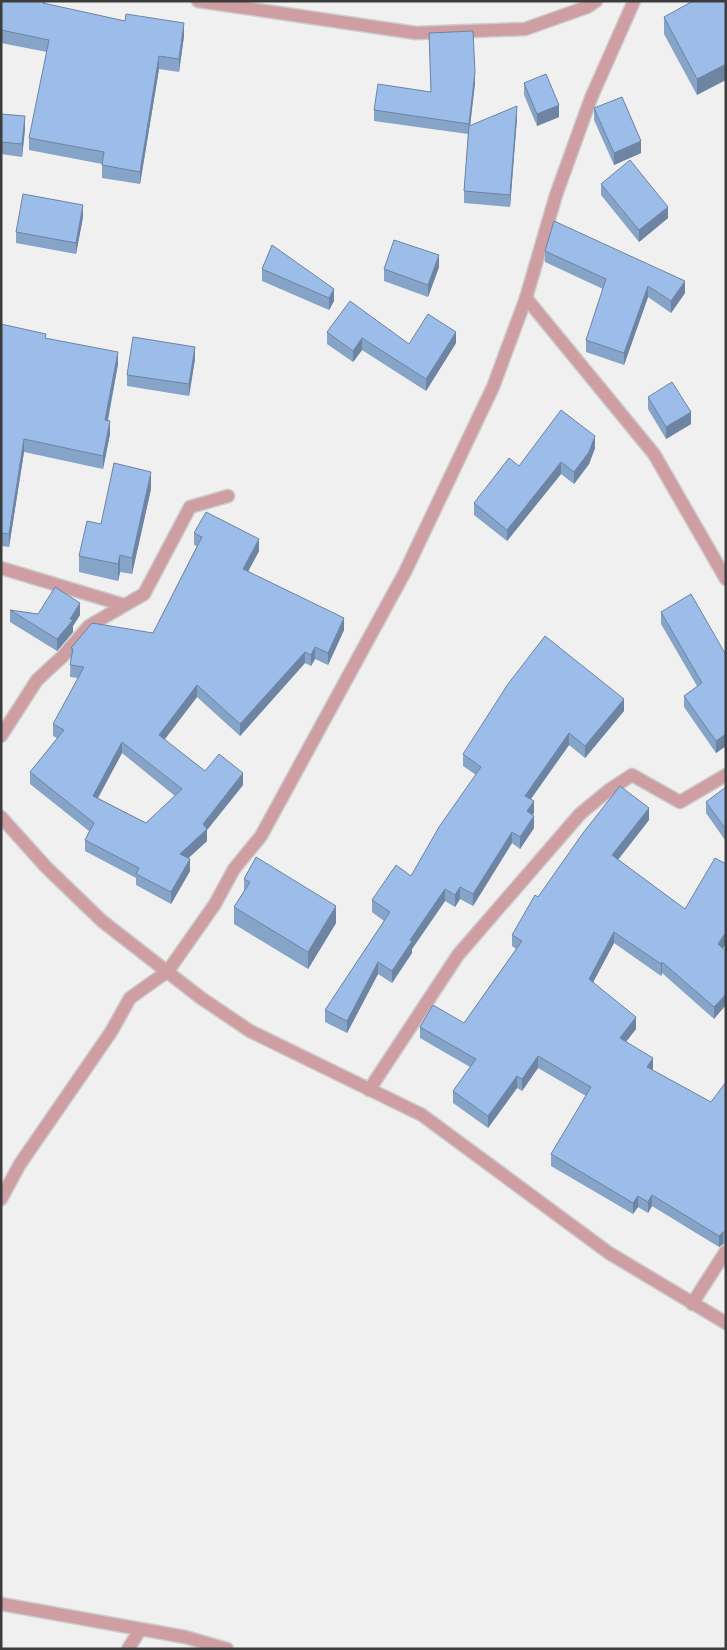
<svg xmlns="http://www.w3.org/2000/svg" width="727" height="1650" viewBox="0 0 727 1650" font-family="'Space Grotesk',sans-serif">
<rect width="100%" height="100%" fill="#f0f0f1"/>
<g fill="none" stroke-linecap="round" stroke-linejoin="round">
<!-- minor casing -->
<g stroke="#cccccd" stroke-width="15">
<g id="minor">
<path d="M198 1 416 33 525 29 587 7 596 1"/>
<path d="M526 298 654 454 726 579"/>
<path d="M1 568 124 605"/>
<path d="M1 736 37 680 62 657 89 626 144 594 190 507 228 496"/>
<path d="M1 817 46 867 102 921 201 998 250 1031 422 1115 609 1253 726 1323"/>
<path d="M369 1090 458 955 580 814 609 790 632 775 680 802 726 775"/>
<path d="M1 1199 20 1164 111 1032 130 998 168 971 215 904 234 869 261 836 405 572 493 387 526 298 556 195 591 98 634 1"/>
<path d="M692 1304 726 1251"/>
<path d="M1 1604 185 1637 227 1649"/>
<path d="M128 1649 140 1630"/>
</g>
</g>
<!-- minor -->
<use href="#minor" stroke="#cf9ea3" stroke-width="12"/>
</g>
<!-- wall -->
<g fill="#86a3c8" fill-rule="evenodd">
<path d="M1 1H45V4L184 36 179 72 159 69 140 184 102 178V164L29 150V138L47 52 1 43Z"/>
<path d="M726 1 697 95 664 34V17Z"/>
<path d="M429 33 475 83 470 126 517 118 510 207 464 203V191L468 134 374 121V110L431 92Z"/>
<path d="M524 83 559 117 537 126 524 95Z"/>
<path d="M594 108 641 153 614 165 594 120Z"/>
<path d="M1 114 25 129 22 157 1 154Z"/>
<path d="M601 184 668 218 639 242 601 195Z"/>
<path d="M83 217 76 254 16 243V232Z"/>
<path d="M272 245 334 301 329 310 262 281V269Z"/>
<path d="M545 251 685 293 671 313 648 297 624 365 586 352V340L603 289 545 262Z"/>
<path d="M439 267 428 297 384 281V269Z"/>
<path d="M1 324 46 338 118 364 108 421 110 434 103 469 24 452 9 547 1 546Z"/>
<path d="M327 332 409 344 456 343 426 391 362 350 353 362 327 344Z"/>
<path d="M195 359 189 396 127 386V375Z"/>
<path d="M648 397 691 424 666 439 648 409Z"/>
<path d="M595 448 589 464 574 484 561 474 507 541 474 515V503L519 466Z"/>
<path d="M151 489 132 574 120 572 118 581 79 572V556L101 524Z"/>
<path d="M194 533 259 551 248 571 344 630 328 665 315 659 311 666 305 663 240 736 197 697 164 739 205 771 243 785 207 830V841L188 858 190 871 171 904 136 885V878L85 851V840L89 831 30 784V772L57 738 53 736V724L78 678 70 677 71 648 153 633 197 546 194 545ZM122 753 175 796 146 823 98 798Z"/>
<path d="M10 610 38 614 80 615 73 626V632L57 651 10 622Z"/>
<path d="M661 612 726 655V746L716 753 684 707V696L697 686 661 624Z"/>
<path d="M624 711 585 758 569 745 531 799 534 813 532 815 534 828 520 849 512 843 473 906 460 899 455 907 445 901 412 949V953L392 983 378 974 347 1033 325 1022V1010L384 921 372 912V900L411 876 476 775 463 766V754Z"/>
<path d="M726 787V840H725L706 813V802Z"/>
<path d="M649 820 618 860 685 909 726 864V944L723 948 714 1019 662 973 661 976 614 943 593 982 636 1029 626 1042 653 1069 652 1070 711 1102 726 1082V1244H723L719 1247 652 1206 648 1213 638 1207 633 1214 551 1166V1154L586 1096 538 1068 522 1091 517 1088 488 1128 453 1103V1091L470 1067 420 1038V1027L464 1023 516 949 512 946V935L538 897Z"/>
<path d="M244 879 336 923 308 969 234 924V907L244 891Z"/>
</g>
<!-- shaded-wall -->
<g fill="#6d84a3">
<path d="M184 23V36L179 72V59Z"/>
<path d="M159 56V69L140 184V172Z"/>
<path d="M726 64V80L697 95V79Z"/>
<path d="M475 72V83L469 135V124Z"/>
<path d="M559 105V117L537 126V114Z"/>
<path d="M517 106V118L510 207V195Z"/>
<path d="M25 116V129L22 157V144Z"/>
<path d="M641 141V153L614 165V153Z"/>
<path d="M83 205V217L76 254V243Z"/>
<path d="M668 207V218L639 242V230Z"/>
<path d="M439 255V267L428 297V285Z"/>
<path d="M685 281V293L671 313V301Z"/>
<path d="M648 286V297L624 365V353Z"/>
<path d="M334 289V301L329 310V298Z"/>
<path d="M456 332V343L426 391V379Z"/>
<path d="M362 338V350L353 362V351Z"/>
<path d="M195 347V359L189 396V384Z"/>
<path d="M118 352V364L105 433V420Z"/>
<path d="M691 412V424L666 439V427Z"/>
<path d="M110 421V434L103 469V456Z"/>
<path d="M595 436V448L589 464 574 484V472Z"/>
<path d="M24 439V452L9 547V534Z"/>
<path d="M561 462V474L507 541V530Z"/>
<path d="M151 472V489L132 574V558Z"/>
<path d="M259 539V551L243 581V569Z"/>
<path d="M120 555V572L118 581V564Z"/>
<path d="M80 603V615L73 626V632L57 651V639L70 619Z"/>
<path d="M344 618V630L328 665V653Z"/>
<path d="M315 647V659L311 666V655Z"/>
<path d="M305 652V663L240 736V724Z"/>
<path d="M197 685V697L159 747V735Z"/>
<path d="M624 699V711L585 758V746Z"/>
<path d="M569 733V745L525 807V796Z"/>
<path d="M726 734V746L716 753V741Z"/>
<path d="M122 742V753L93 807V796Z"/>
<path d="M243 773V785L207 830V841L180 866V854Z"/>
<path d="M534 801V813L527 823V811Z"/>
<path d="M649 808V820L612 867V855Z"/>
<path d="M534 816V828L520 849V837Z"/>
<path d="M512 832V843L473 906V894Z"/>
<path d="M190 859V871L171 904V892Z"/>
<path d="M460 887V899L455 907V895Z"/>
<path d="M445 889V901L412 949V953L392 983V971L410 940Z"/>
<path d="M336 906V923L308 969V952Z"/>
<path d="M614 932V943L589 990V979Z"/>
<path d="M726 932V944L718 956V944Z"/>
<path d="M378 962V974L347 1033V1021Z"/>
<path d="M662 962V973L661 976V964Z"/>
<path d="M726 994V1005L714 1019V1007Z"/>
<path d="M636 1017V1029L620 1049V1038Z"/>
<path d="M538 1056V1068L522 1091V1079Z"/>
<path d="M653 1058V1069L647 1079V1067Z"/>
<path d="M517 1076V1088L488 1128V1116Z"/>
<path d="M652 1195V1206L648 1213V1202Z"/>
<path d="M638 1196V1207L633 1214V1203Z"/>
<path d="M723 1232V1244L719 1247V1236Z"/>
</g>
<!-- building -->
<g fill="#9cbde9" stroke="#6d84a3" fill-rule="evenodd">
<path d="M1 1H44L43 3 125 21 126 14 184 23 179 59 159 56 140 172 102 165 104 152 29 138 49 40 1 30Z"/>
<path d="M693 1H726V64L697 79 664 17Z"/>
<path d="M473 31 475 72 469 124 374 110 378 84 431 92 429 33Z"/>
<path d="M546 74 559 105 537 114 524 83Z"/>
<path d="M622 97 641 141 614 153 594 108Z"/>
<path d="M517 106 510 195 464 191 469 126Z"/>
<path d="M1 114 25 116 22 144 1 142Z"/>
<path d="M630 160 668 207 639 230 601 184Z"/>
<path d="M23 194 83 205 76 243 16 232Z"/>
<path d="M554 221 685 281 671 301 648 286 624 353 586 340 606 279 545 251Z"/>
<path d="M394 240 439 255 428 285 384 269Z"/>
<path d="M272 245 334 289 329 298 262 269Z"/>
<path d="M350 301 409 344 428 314 456 332 426 379 362 338 353 351 327 332Z"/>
<path d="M1 324 46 334 45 338 118 352 105 420 110 421 103 456 24 439 9 534 1 533Z"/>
<path d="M133 337 195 347 189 384 127 375Z"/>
<path d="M672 382 691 412 666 427 648 397Z"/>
<path d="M561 410 595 436 589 452 574 472 561 462 507 530 474 503 509 458 519 466Z"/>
<path d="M114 463 151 472 132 558 120 555 118 564 79 556 87 521 101 524Z"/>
<path d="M206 512 259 539 243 569 344 618 328 653 315 647 311 655 305 652 240 724 197 685 159 735 205 771 219 754 243 773 203 824 207 829 180 854 190 859 171 892 136 874 139 868 85 840 94 823 30 772 64 730 53 724 84 667 70 665 73 649 71 648 92 623 153 633 202 537 194 533ZM122 742 182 789 146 823 93 796Z"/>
<path d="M55 587 80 603 70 619 73 620 57 639 10 610 38 614Z"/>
<path d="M691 594 726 655V734L716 741 684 696 702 683 661 612Z"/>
<path d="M545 636 624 699 585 746 569 733 525 796 534 801 527 811 534 816 520 837 512 832 473 894 460 887 455 895 445 889 410 940 412 941 392 971 378 962 347 1021 325 1010 390 912 372 900 396 865 411 876 439 827 481 767 463 754 508 684Z"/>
<path d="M620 786 649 808 612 855 685 909 715 858 726 864V932L718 944 726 951V994L714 1007 662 962 661 964 614 932 589 979 636 1017 620 1038 653 1058 647 1067 711 1102 726 1082V1232H723L719 1236 652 1195 648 1202 638 1196 633 1203 551 1154 591 1087 538 1056 522 1079 517 1076 488 1116 453 1091 476 1059 420 1027 433 1005 464 1023 522 941 512 935 535 895 538 897 583 833Z"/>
<path d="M726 787V828H725L706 802Z"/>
<path d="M256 857 336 906 308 952 234 907 250 882 244 879Z"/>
</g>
<!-- border -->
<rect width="727" height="1650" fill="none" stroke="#3c3c3c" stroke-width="5"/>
</svg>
